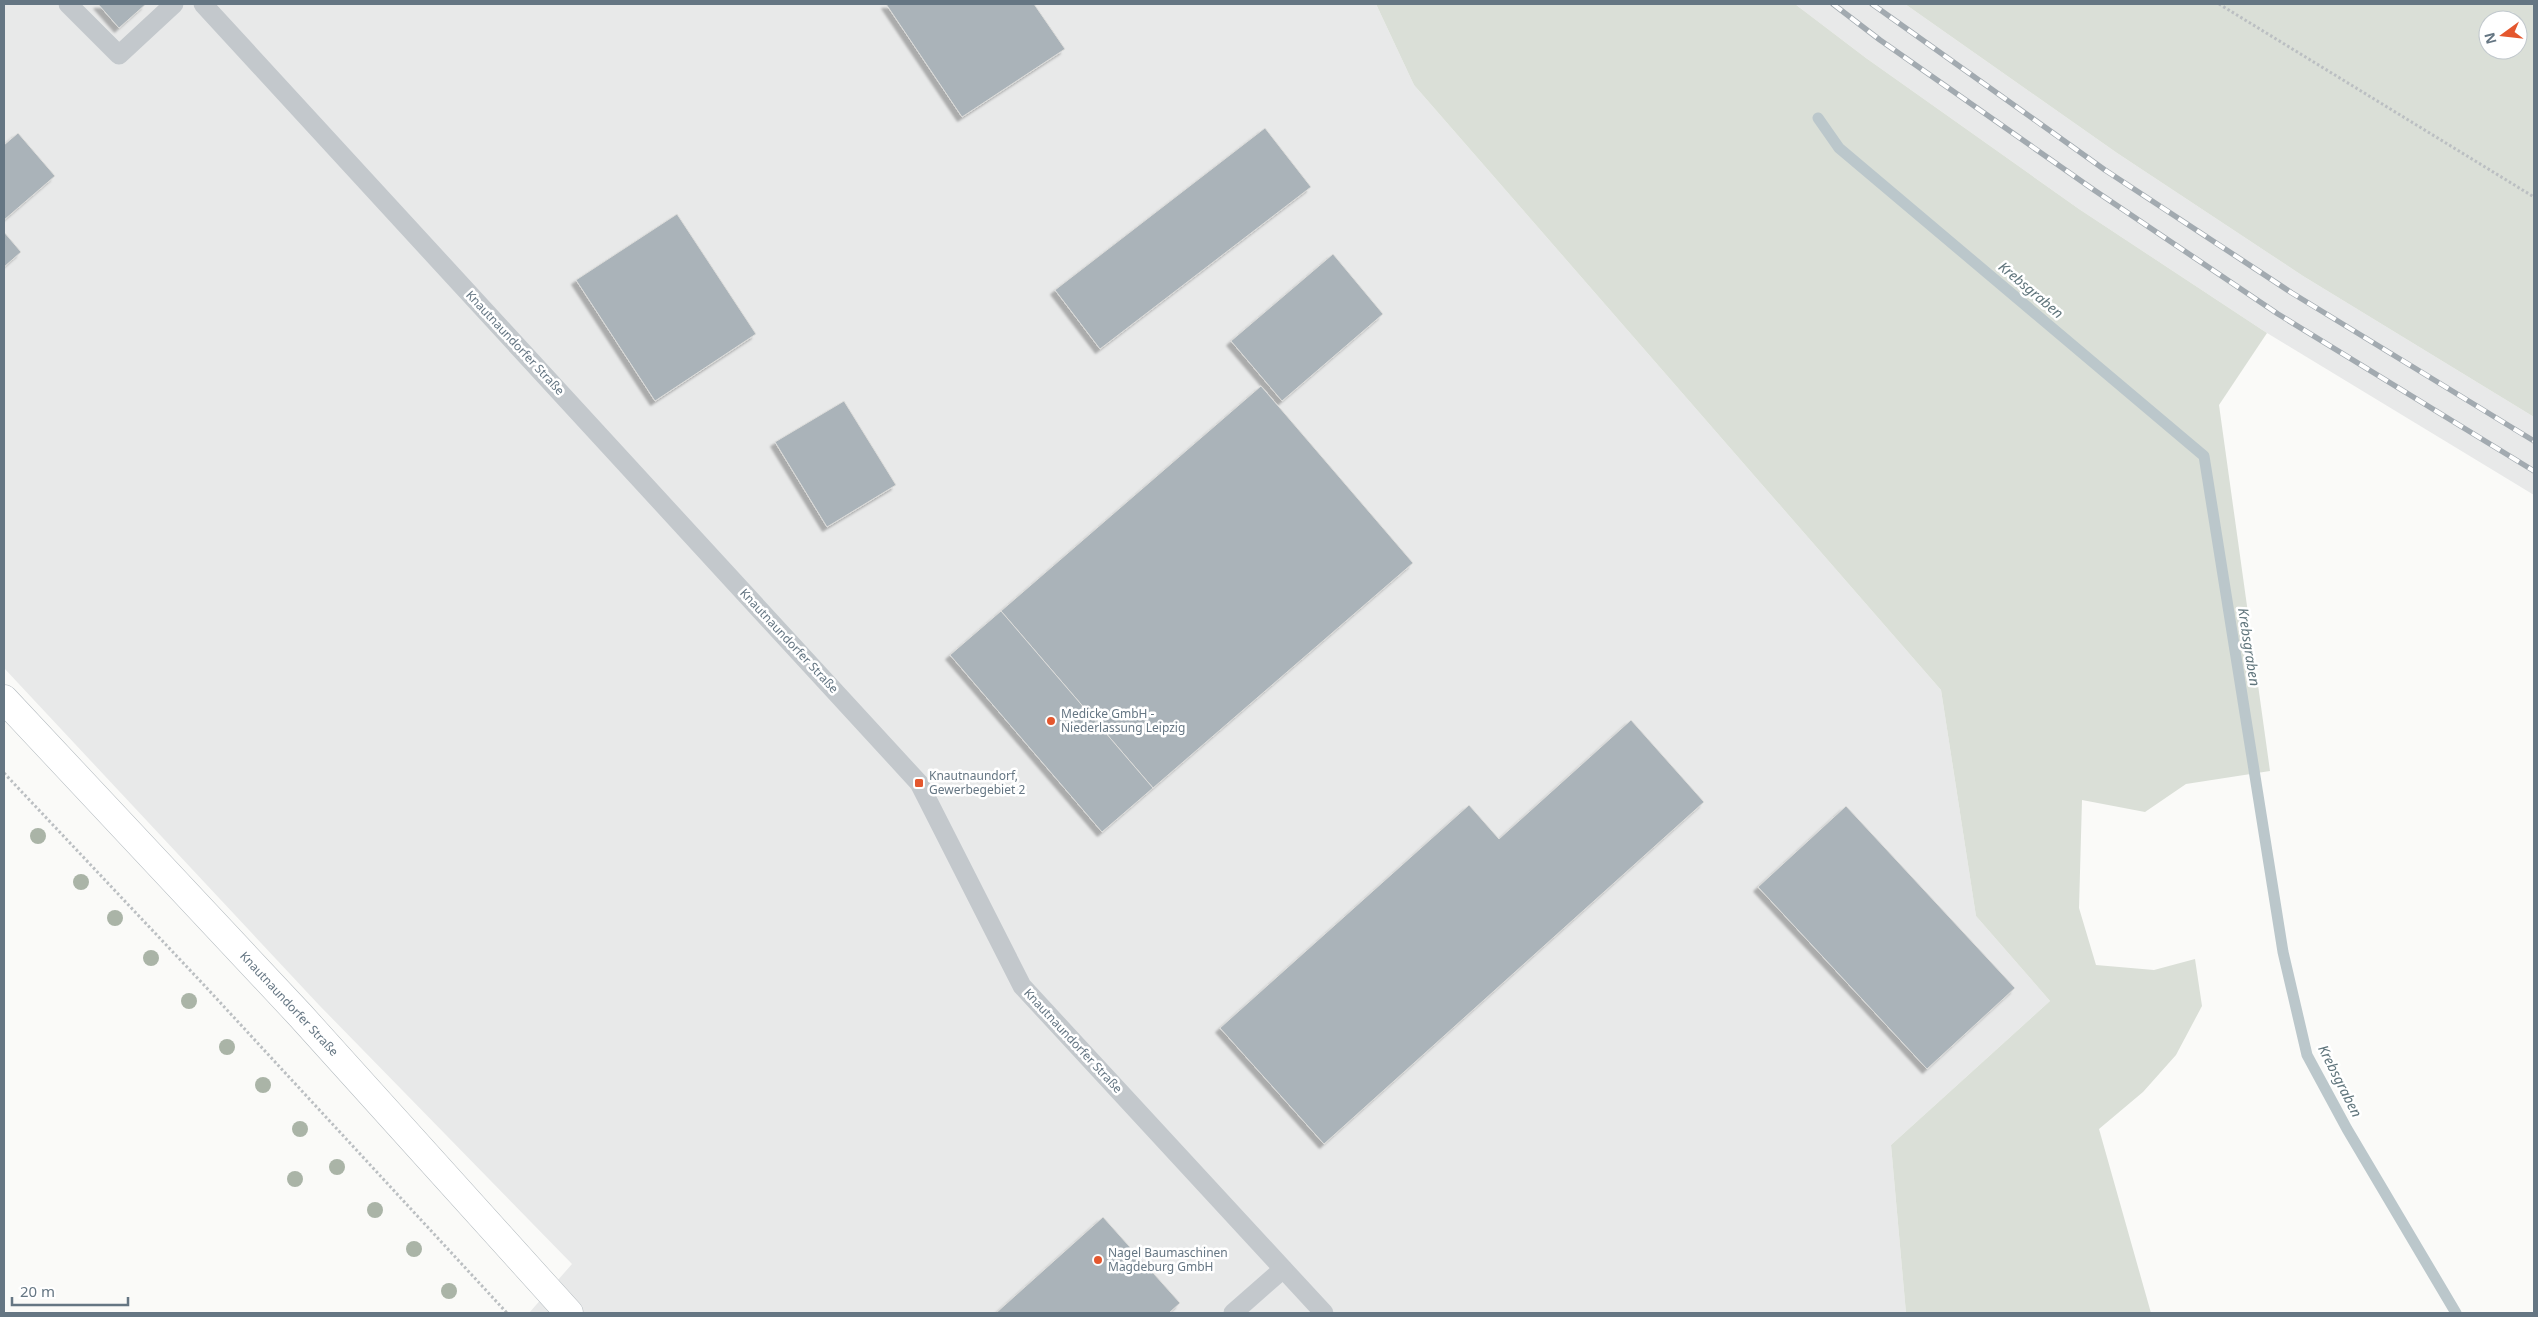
<svg xmlns="http://www.w3.org/2000/svg" width="2538" height="1317" viewBox="0 0 2538 1317" font-family="'Noto Sans',sans-serif">
<defs>
<filter id="shadow"><feDropShadow dx="-4.5" dy="4.5" stdDeviation="1" flood-color="#0004"/></filter>
</defs>
<rect width="100%" height="100%" fill="#fafaf8"/>
<!-- built -->
<g fill="#e8e9e9">
<path d="M4 4H1376L1414 85 1941 690 1976 916 2050 1001 1891 1145 1906 1313H529L572 1264 319 1005 4 668Z"/>
<path d="M1795 4H1905L2117 153 2303 276 2534 417V495L2267 333 2079 209 1866 58Z"/>
</g>
<!-- green -->
<g fill="#dadfd7" fill-rule="evenodd">
<path d="M1376 4H1795L1866 58 2079 209 2267 333 2219 405 2270 771 2186 784 2145 812 2082 800 2079 908 2096 965 2154 970 2195 959 2202 1006 2176 1055 2143 1092 2099 1129 2151 1313H1906L1891 1145 2050 1001 1976 916 1941 690 1414 85Z"/>
<path d="M1905 4H2534V417L2303 276 2117 153ZM2488 20H2518V50H2488Z"/>
</g>
<g fill="none" stroke-linecap="round" stroke-linejoin="round">
<!-- stream -->
<path stroke="#bbc7cb" stroke-width="11" d="M1818 118 1839 148 2204 456 2283 952 2307 1055 2347 1129 2456 1313"/>
</g>
<!-- building -->
<g fill="#aab3b9" stroke="#dcdcda" filter="url(#shadow)">
<path d="M98 4H146L119 28Z"/>
<path d="M886 4H1034L1065 49 962 117Z"/>
<path d="M1265 128 1311 187 1100 349 1055 290Z"/>
<path d="M18 133 55 176 4 220V145Z"/>
<path d="M677 214 756 334 655 401 576 280Z"/>
<path d="M4 232 21 252 4 267Z"/>
<path d="M1333 254 1383 314 1282 401 1231 341Z"/>
<path d="M1261 386 1413 563 1153 788 1001 611Z"/>
<path d="M844 401 896 485 827 527 775 442Z"/>
<path d="M1001 611 1153 788 1102 832 950 655Z"/>
<path d="M1631 720 1704 802 1324 1144 1220 1028 1469 805 1499 839Z"/>
<path d="M1846 806 2015 988 1927 1069 1758 887Z"/>
<path d="M1103 1217 1180 1303 1169 1313H996Z"/>
</g>
<g fill="none" stroke-linecap="round" stroke-linejoin="round">
<!-- secondary casing -->
<g stroke="#b3babf" stroke-width="29">
<path id="secondary" d="M4 699 300 1015 569 1313"/>
</g>
<!-- path -->
<g stroke="#bbbfc2" stroke-width="3" stroke-dasharray="2.5 2.5" stroke-linecap="butt">
<path d="M2219 4 2534 197"/>
<path d="M4 773 204 985 507 1313"/>
</g>
<!-- service -->
<g stroke="#c3c8cc" stroke-width="19">
<path d="M68 4 119 55 174 4"/>
<path d="M203 4 919 783 1022 986 1324 1313"/>
<path d="M1233 1313 1283 1269"/>
</g>
<!-- secondary -->
<use href="#secondary" stroke="#fff" stroke-width="28"/>
<!-- rail casing -->
<g stroke="#a2aab0" stroke-width="5.5">
<g id="rail">
<path d="M1833 4 1880 40 2094 190 2278 314 2534 471"/>
<path d="M1872 4 2105 170 2292 293 2534 441"/>
</g>
</g>
<!-- rail -->
<use href="#rail" stroke="#fff" stroke-width="4" stroke-dasharray="11" stroke-linecap="butt"/>
</g>
<!-- trees -->
<g fill="#aab4a7">
<circle cx="38" cy="836" r="8"/>
<circle cx="81" cy="882" r="8"/>
<circle cx="115" cy="918" r="8"/>
<circle cx="151" cy="958" r="8"/>
<circle cx="189" cy="1001" r="8"/>
<circle cx="227" cy="1047" r="8"/>
<circle cx="263" cy="1085" r="8"/>
<circle cx="300" cy="1129" r="8"/>
<circle cx="337" cy="1167" r="8"/>
<circle cx="295" cy="1179" r="8"/>
<circle cx="375" cy="1210" r="8"/>
<circle cx="414" cy="1249" r="8"/>
<circle cx="449" cy="1291" r="8"/>
</g>
<!-- markers -->
<g fill="#e4572e" stroke="#fff" stroke-width="2">
<circle cx="1051" cy="721" r="5"/>
<rect x="914" y="778" width="10" height="10" rx="2.5"/>
<circle cx="1098" cy="1260" r="5"/>
</g>
<g text-anchor="middle" stroke-width="5" stroke-linejoin="round" paint-order="stroke">
<!-- street labels -->
<g font-size="12" fill="#657683" stroke="#fff">
<text transform="translate(515 343) rotate(47)" y="4">Knautnaundorfer Straße</text>
<text transform="translate(789 641) rotate(47)" y="4">Knautnaundorfer Straße</text>
<text transform="translate(289 1004) rotate(47)" y="4">Knautnaundorfer Straße</text>
<text transform="translate(1073 1041) rotate(47)" y="4">Knautnaundorfer Straße</text>
</g>
<!-- poi labels -->
<g font-size="12" fill="#657683" stroke="#fff" text-anchor="start">
<text x="1061" y="718">Medicke GmbH -<tspan x="1061" dy="14">Niederlassung Leipzig</tspan></text>
<text x="929" y="780">Knautnaundorf,<tspan x="929" dy="14">Gewerbegebiet 2</tspan></text>
<text x="1108" y="1257">Nagel Baumaschinen<tspan x="1108" dy="14">Magdeburg GmbH</tspan></text>
</g>
<!-- water labels -->
<g font-size="14" font-style="italic" fill="#60757c" stroke="#fff">
<text transform="translate(2031 290) rotate(40)" y="5">Krebsgraben</text>
<text transform="translate(2249 647) rotate(81)" y="5">Krebsgraben</text>
<text transform="translate(2340 1081) rotate(63)" y="5">Krebsgraben</text>
</g>
</g>
<!-- border -->
<rect width="2538" height="1317" fill="none" stroke="#657683" stroke-width="10"/>
<!-- north arrow -->
<g transform="translate(2503 35) rotate(255)"><circle r="24" fill="#ffffff" stroke="#c1c8cd"/>
<path d="M0-4L9 19L0 12L-9 19Z" fill="#e4572e"/>
<text y="-8" font-size="14" font-weight="bold" text-anchor="middle" fill="#657683">N</text>
</g>
<!-- scale -->
<path d="M12 1297v8h116v-8" fill="none" stroke="#657683" stroke-width="2.5"/>
<text x="20" y="1297" font-size="15" fill="#657683" stroke="#ffffff" stroke-width="4" paint-order="stroke">20 m</text>
</svg>
